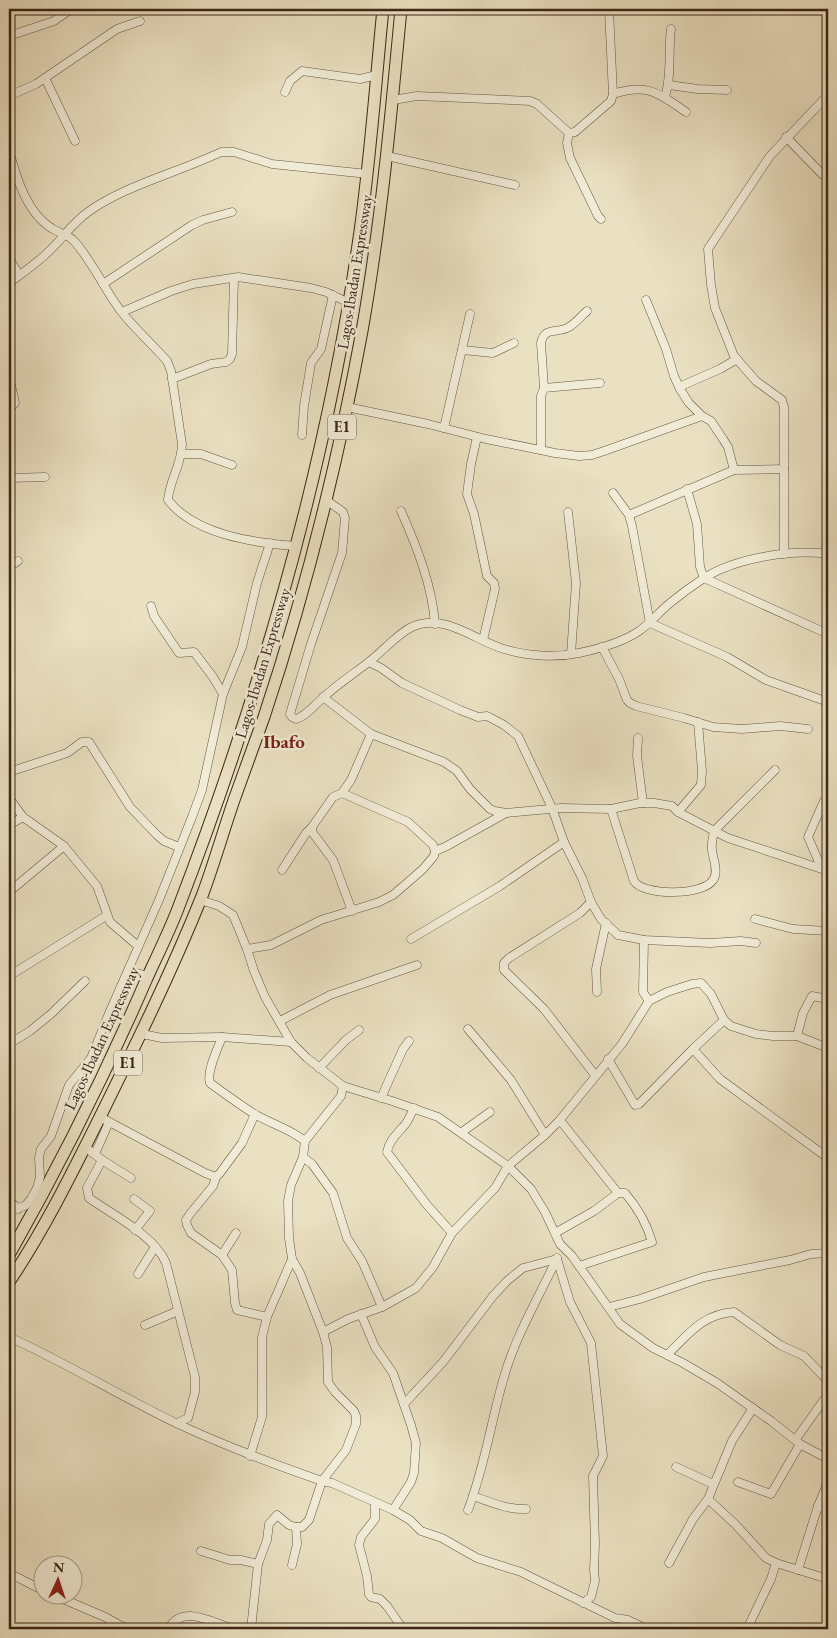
<svg xmlns="http://www.w3.org/2000/svg" width="837" height="1638" viewBox="0 0 837 1638" font-family="'EB Garamond',serif">
<rect width="100%" height="100%" fill="#eae1c2"/>
<filter id="stains"><feTurbulence type="fractalNoise" baseFrequency=".004" numOctaves="4"/><feColorMatrix values="0 0 0 0 .2 0 0 0 0 .09 0 0 0 0 .02 0 0 0 .5 -.17"/></filter>
<radialGradient id="worn" r=".72"><stop offset=".6" stop-color="#630" stop-opacity="0"/><stop offset="1" stop-color="#630" stop-opacity=".3"/></radialGradient>
<g fill="none" stroke-linecap="round" stroke-linejoin="round">
<!-- minor casing -->
<g stroke="#685540" stroke-width="9">
<g id="minor">
<path d="M825 9 828 19"/>
<path d="M9 36 54 21 71 9"/>
<path d="M45 78 75 141"/>
<path d="M669 85 698 89 727 90"/>
<path d="M285 92 290 81 302 71 360 79 377 75"/>
<path d="M613 94C648 83 658 93 686 112"/>
<path d="M9 96 36 84 117 29 140 21"/>
<path d="M665 97C672 75 668 52 671 29"/>
<path d="M393 100 417 96 530 101 537 104 569 133"/>
<path d="M569 133 575 132 611 101 613 94 609 10"/>
<path d="M569 133 567 143 570 158 598 216 601 219"/>
<path d="M786 137 823 175"/>
<path d="M9 150C16 177 27 214 53 229 61 234 68 234 75 242 93 263 104 288 120 310 134 328 152 344 167 361L171 371 182 444C182 464 169 481 168 500 195 535 255 543 296 546"/>
<path d="M387 156 515 185"/>
<path d="M9 258 19 275"/>
<path d="M9 283C21 274 34 265 45 255 61 241 71 224 88 212 124 186 179 172 221 152H234L272 164 368 174"/>
<path d="M103 284 192 225 203 220 232 212"/>
<path d="M646 300 666 349 674 376 680 389 689 403 702 416 711 421 723 439 728 447 734 470"/>
<path d="M122 312 171 291 193 284 238 277 311 288 326 292 349 303"/>
<path d="M462 350 493 353 514 343"/>
<path d="M9 376 15 403 9 409"/>
<path d="M172 379 211 364 226 362 230 359 232 354 234 278"/>
<path d="M679 387 720 369 737 359"/>
<path d="M544 388 541 343C544 326 558 334 569 327 576 323 581 316 587 311"/>
<path d="M347 407 428 424 486 439 555 453 579 456 592 455 607 450 702 416"/>
<path d="M444 428 470 314"/>
<path d="M302 435 304 406 311 363 321 349 333 295"/>
<path d="M477 437 471 464 467 494 474 514 487 576 494 583 495 589 483 640"/>
<path d="M541 450V396L544 388 600 383"/>
<path d="M182 454H201L232 465"/>
<path d="M9 478 45 477"/>
<path d="M687 489 697 524 700 567 704 578 828 634"/>
<path d="M613 493 629 515 632 526 650 623"/>
<path d="M326 500 343 512 345 518 342 553 311 644 290 714 292 717 296 719C307 716 316 703 325 696 339 683 355 673 370 661 383 651 399 632 414 626 445 613 476 641 504 649 527 656 555 658 579 653 598 649 623 642 639 631 651 623 659 612 670 603 681 594 692 586 704 578 736 558 791 549 828 554"/>
<path d="M401 511C417 547 432 585 435 624"/>
<path d="M568 512 576 583 571 654"/>
<path d="M629 515 734 470 784 469"/>
<path d="M784 554V407L782 400 756 381 734 356 715 308 711 285 708 249 770 156 828 95"/>
<path d="M9 567 18 561"/>
<path d="M151 606 154 616 179 653 194 652 213 677 223 694"/>
<path d="M650 623 727 657 766 680 828 702"/>
<path d="M602 647 619 679 627 700 630 703 636 706 684 718 713 727 742 729 780 726 808 729"/>
<path d="M369 662 381 668 402 683 460 710 478 717 487 716 504 725 518 736 552 808 564 842 500 886 411 939"/>
<path d="M323 697 371 734 444 762 457 771 470 789 490 809 495 811 506 813 561 808 611 809 640 803H654L672 806 678 812 728 838 828 871"/>
<path d="M638 738 637 756 643 803"/>
<path d="M9 772 67 753 82 742H89L130 807 157 835 164 841 179 847"/>
<path d="M9 798 23 817 64 846 97 886 110 922 138 946"/>
<path d="M611 809 634 881C643 896 703 896 713 880 719 872 713 859 712 850 711 843 713 837 714 831L775 770"/>
<path d="M678 812 701 785 702 771 698 722"/>
<path d="M9 825 23 817"/>
<path d="M564 842 582 878 591 902 601 919 618 935 644 940 710 943 741 941 756 943"/>
<path d="M435 851 445 847 506 813"/>
<path d="M819 867 818 860 808 837 824 801"/>
<path d="M282 870 306 833 312 827"/>
<path d="M9 892 64 846"/>
<path d="M200 900 219 906 233 915 247 949 254 971 265 997 291 1042 307 1058 343 1086 392 1101 438 1117 508 1166 531 1189 545 1212 560 1244 572 1256 620 1324 653 1348 683 1363 717 1383 771 1421 800 1444 828 1459"/>
<path d="M591 902 580 913 509 958 504 963V970L544 1009 595 1075"/>
<path d="M352 911 333 860 312 832V827L333 797 342 793 351 780 371 734"/>
<path d="M755 919 793 929 828 931"/>
<path d="M644 940 643 992 649 1001"/>
<path d="M247 949 271 945 321 920 379 902 393 895 407 883 423 869 434 856 435 851 433 845 408 822 342 793"/>
<path d="M129 971 148 976"/>
<path d="M9 976 106 916"/>
<path d="M597 992 596 969 606 923"/>
<path d="M280 1021 330 995 417 965"/>
<path d="M468 1029 511 1080 545 1135 559 1121 563 1124 618 1193 594 1211 555 1233"/>
<path d="M142 1034 162 1038 222 1037 291 1042"/>
<path d="M797 1036 803 1013 812 996 828 999"/>
<path d="M222 1037C218 1048 206 1072 210 1083 225 1094 240 1105 256 1115 272 1124 290 1129 305 1141"/>
<path d="M9 1044 30 1031 51 1014 85 981"/>
<path d="M693 1049 720 1079 828 1158"/>
<path d="M608 1059 635 1105 639 1104 693 1049 724 1020"/>
<path d="M319 1068 346 1040 359 1030"/>
<path d="M381 1098 403 1049 409 1041"/>
<path d="M414 1108C411 1114 408 1122 403 1127 396 1135 389 1141 387 1152L427 1205 452 1233"/>
<path d="M255 1114 242 1143 220 1173 216 1177 213 1186 190 1214 186 1220 187 1225 191 1233 222 1255 232 1270 235 1303 237 1310 267 1317"/>
<path d="M100 1117 205 1173 216 1177"/>
<path d="M559 1121 622 1044 649 1001 667 992 692 984 701 983 711 994 724 1020 731 1026 756 1034 773 1036H797L828 1048"/>
<path d="M462 1132 490 1112"/>
<path d="M85 1147 102 1160 131 1178"/>
<path d="M95 1154 109 1122"/>
<path d="M303 1157 312 1164 333 1193 347 1238 362 1261 382 1307"/>
<path d="M102 1160 87 1188 89 1198C113 1215 155 1236 166 1263L195 1377V1392L188 1418 177 1423"/>
<path d="M134 1199 150 1211 135 1230"/>
<path d="M9 1200 18 1209"/>
<path d="M9 1210 25 1206 31 1199 37 1188 40 1177 39 1157 41 1149 51 1136 69 1085 91 1058 110 1011 159 900 192 817 202 790 223 694 242 647 257 583 270 543"/>
<path d="M222 1255 236 1233"/>
<path d="M579 1266 652 1242C647 1224 637 1207 625 1193H618"/>
<path d="M138 1274 155 1247"/>
<path d="M609 1307 640 1299 704 1277 790 1260 811 1254 828 1253"/>
<path d="M361 1314 375 1347 393 1373 411 1425 416 1443 414 1473 411 1482 393 1510"/>
<path d="M145 1325 178 1311"/>
<path d="M323 1332 348 1319 382 1307 416 1288 433 1267 452 1233 495 1188 508 1166 545 1135"/>
<path d="M9 1337C67 1363 121 1397 178 1424 225 1446 273 1464 322 1481L332 1483 393 1510 410 1520 421 1531 442 1538 477 1558 521 1572 615 1618 628 1620 647 1629"/>
<path d="M667 1355C688 1335 702 1314 734 1312L780 1345 804 1356 828 1381"/>
<path d="M404 1404 443 1362 493 1296 507 1281 523 1268 557 1259 570 1302 591 1343 603 1456 593 1476 595 1544 594 1570 595 1581 591 1597 583 1603"/>
<path d="M796 1439 828 1394"/>
<path d="M250 1456 262 1417V1337L267 1317 292 1259"/>
<path d="M676 1467 713 1484"/>
<path d="M738 1482 771 1494 800 1444"/>
<path d="M828 1482 818 1506 828 1510"/>
<path d="M473 1496C490 1502 508 1510 526 1509"/>
<path d="M708 1499 736 1525 766 1558 776 1563 828 1579"/>
<path d="M375 1503V1519L361 1537 359 1545 367 1576 369 1594 371 1597 380 1599 387 1606 403 1629"/>
<path d="M468 1510C485 1466 491 1421 504 1377 516 1335 539 1297 557 1258"/>
<path d="M201 1551 230 1560H241L258 1564"/>
<path d="M669 1563 693 1519 708 1499 732 1441 753 1408"/>
<path d="M292 1565 297 1544 296 1527"/>
<path d="M798 1570 818 1506"/>
<path d="M9 1573 42 1590"/>
<path d="M56 1596 105 1617 127 1629"/>
<path d="M168 1629C183 1603 212 1623 234 1629"/>
<path d="M251 1629 258 1564 267 1540 269 1524 277 1515 289 1525 296 1527H302L309 1520 322 1481 346 1450 356 1424V1416L354 1411 335 1392 328 1382 327 1347 323 1332 300 1273 292 1259 289 1238 288 1201 291 1185 303 1157 305 1141 341 1096 343 1086"/>
<path d="M291 1629 307 1628 370 1629"/>
<path d="M747 1629 771 1579 776 1563"/>
</g>
</g>
<!-- highway casing -->
<g stroke="#3c2615" stroke-width="13">
<g id="highway">
<path d="M9 1255C60 1165 106 1073 147 978 158 954 170 930 179 906 261 692 325 472 358 245 370 166 375 88 383 9"/>
<path d="M9 1282C44 1230 72 1173 100 1117 136 1044 172 971 202 896 214 864 223 832 234 800 244 772 254 745 264 717 306 591 338 461 362 331 381 224 391 116 401 9"/>
</g>
</g>
<!-- minor -->
<use href="#minor" stroke="#f1ecd7" stroke-width="8"/>
<!-- highway -->
<use href="#highway" stroke="#eae1c2" stroke-width="11"/>
</g>
<g text-anchor="middle" stroke-width="5" stroke-linejoin="round" paint-order="stroke">
<!-- shield labels -->
<g fill="#f1ecd7" stroke="#72614f" stroke-width="1">
<rect x="328" y="414.5" width="28" height="25" rx="4"/>
<rect x="114" y="1050.5" width="28" height="25" rx="4"/>
</g>
<g font-size="15" font-weight="bold" fill="#3c2615">
<text x="342" y="432">E1</text>
<text x="128" y="1068">E1</text>
</g>
<!-- street labels -->
<g font-size="16" fill="#3c2615" stroke="#f1ecd7">
<text transform="translate(354 272) rotate(-81)" y="6">Lagos-Ibadan Expressway</text>
<text transform="translate(262 663) rotate(-73)" y="6">Lagos-Ibadan Expressway</text>
<text transform="translate(101 1038) rotate(-65)" y="6">Lagos-Ibadan Expressway</text>
</g>
<!-- quarter labels -->
<g font-size="19" font-weight="bold" fill="#7a1f14" stroke="#f1ecd7">
<text x="284" y="748">Ibafo</text>
</g>
</g>
<!-- margin -->
<rect width="837" height="1638" fill="none" stroke="#eae1c2" stroke-width="30"/>
<rect x="10" y="10" width="817" height="1618" fill="none" stroke="#3c2615" stroke-width="2.5"/>
<rect x="15" y="15" width="807" height="1608" fill="none" stroke="#3c2615"/>
<!-- north arrow -->
<g transform="translate(58 1580) rotate(3)"><circle r="24" fill="#f1ecd7" stroke="#a99d89"/>
<path d="M0-4L9 19L0 12L-9 19Z" fill="#8f2418"/>
<text y="-8" font-size="14" font-weight="bold" text-anchor="middle" fill="#3c2615">N</text>
</g>
<rect width="100%" height="100%" filter="url(#stains)"/>
<rect width="100%" height="100%" fill="url(#worn)"/>
</svg>
